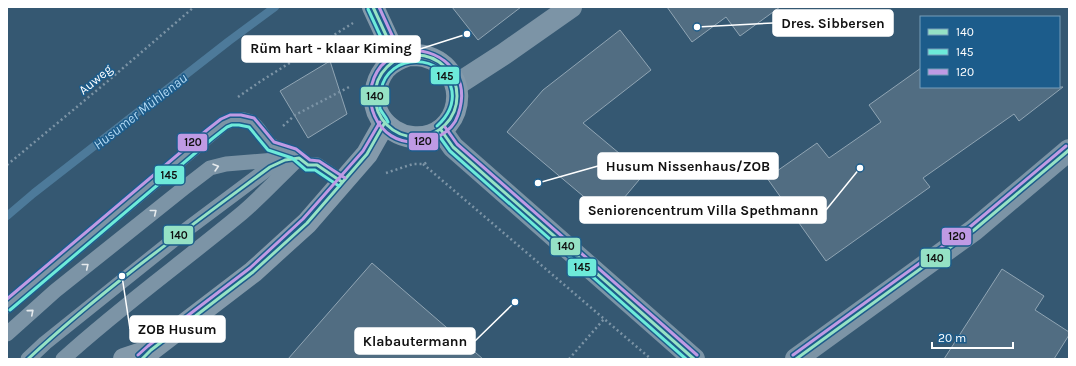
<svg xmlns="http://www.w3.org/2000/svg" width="1076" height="366" viewBox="0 0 1076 366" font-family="Karla,sans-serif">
<rect width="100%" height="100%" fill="#355872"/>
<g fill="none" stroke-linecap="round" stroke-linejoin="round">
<!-- stream -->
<path stroke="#4d7a9a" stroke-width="8" d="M7 216 34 193 229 41 275 7"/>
</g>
<!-- building -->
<g fill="#516d82" stroke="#90a5b4">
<path d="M452 7H521L478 40Z"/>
<path d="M667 7H780L740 36 726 17 692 42Z"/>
<path d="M620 30 651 70 583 123 644 174 608 217 507 132 543 90Z"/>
<path d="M330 61 347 114 308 138 280 91Z"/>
<path d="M921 68V87H1063L1019 121 1014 114 923 178 930 187 826 261 767 178 817 143 829 158 881 122 869 105Z"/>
<path d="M372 263 483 359H288Z"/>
<path d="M1002 269 1044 296 1035 310 1069 332V335L1054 359H944Z"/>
</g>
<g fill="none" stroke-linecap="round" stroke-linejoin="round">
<!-- path -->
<g stroke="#7c94a6" stroke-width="2.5" stroke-dasharray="2 3" stroke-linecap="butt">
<path d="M238 97 261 81 353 23"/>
<path d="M283 126 295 115 351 86"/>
<path d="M423 164 651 359"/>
<path d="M7 165 108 81 194 7"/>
<path d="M386 173 413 164H423L429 162"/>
<path d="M569 359 604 319"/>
</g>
<!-- lane -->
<g stroke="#7c94a6" stroke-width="15">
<path d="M7 306 224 123C232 119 244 118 252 123 259 127 264 140 271 145 278 151 291 152 300 158"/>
<path d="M7 334 55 291 184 188 210 168 226 164 299 158 308 165H317L342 182"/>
<path d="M28 359 45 343 186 230 270 167 280 162"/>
<path d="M63 359C120 307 183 262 242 213 262 196 280 176 299 158"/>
</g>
<!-- street -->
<g stroke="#7c94a6" stroke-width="22">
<path d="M456 85 504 54 571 7"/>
<path d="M441 130 453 147 694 359"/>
<path d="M796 359 974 230 1069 150"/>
</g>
<!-- secondary -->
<g stroke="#849aab" stroke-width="22">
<path d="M373 7 397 59"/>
<path d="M409 55C414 55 420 55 424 56 476 70 463 142 412 137 400 136 387 128 380 117 371 103 375 82 385 69 391 62 400 58 409 55Z"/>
<path d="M124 359 151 350"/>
<path d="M142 359 151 350 253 272 307 223 367 154 384 124"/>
</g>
<!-- bus-1 casing -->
<g stroke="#1c5c8b" stroke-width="6">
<g id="bus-1">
<path d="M373 7 397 59"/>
<circle cx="416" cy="96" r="41"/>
<path d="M441 130 453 147 694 359"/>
<path d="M28 359C103 289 188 228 270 167L285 160 299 158 308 165H317L342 182"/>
<path d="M142 359 151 350 253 272 307 223 367 154 384 124"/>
<path d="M796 359 974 230 1069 150"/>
</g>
</g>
<!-- bus-2 casing -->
<g stroke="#1c5c8b" stroke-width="6">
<g id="bus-2">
<path d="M368 9 392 61"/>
<path d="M388 122C386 117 382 113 380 109 379 103 380 96 381 90 388 52 445 52 452 91 454 105 447 117 437 126"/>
<path d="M437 133 450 151 686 359"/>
<path d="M10 310 213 138 227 127 232 125H239L249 127 268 150 292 158 306 170H315L339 186"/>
</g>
</g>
<!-- bus-3 casing -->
<g stroke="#1c5c8b" stroke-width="6">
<g id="bus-3">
<path d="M379 7 402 57"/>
<path d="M407 50C398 54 388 58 381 66 357 96 376 145 418 142 425 141 431 140 438 137 447 132 455 125 458 115 471 78 446 50 409 50"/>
<path d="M445 127 457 144 697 355"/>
<path d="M7 299 207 130 221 119 230 115H241L254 118 274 142 296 149 310 160 319 161 345 178"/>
<path d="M138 355 148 346 250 268 303 219 363 151 380 122"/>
<path d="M793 355 971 226 1066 146"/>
</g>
</g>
<!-- bus-1 -->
<use href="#bus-1" stroke="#95e2c5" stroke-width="3"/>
<!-- bus-2 -->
<use href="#bus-2" stroke="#6dead9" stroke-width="3"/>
<!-- bus-3 -->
<use href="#bus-3" stroke="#bf9ae4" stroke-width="3"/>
</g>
<!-- one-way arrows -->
<defs><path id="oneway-chevron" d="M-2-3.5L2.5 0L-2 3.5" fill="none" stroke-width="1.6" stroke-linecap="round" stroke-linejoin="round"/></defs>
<g stroke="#e5eaed">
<use href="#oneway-chevron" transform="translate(216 167) rotate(-16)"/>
<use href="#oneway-chevron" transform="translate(154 212) rotate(-39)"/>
<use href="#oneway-chevron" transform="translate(86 266) rotate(-39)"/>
<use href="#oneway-chevron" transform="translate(31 312) rotate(-41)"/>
</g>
<g text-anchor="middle" stroke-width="3" stroke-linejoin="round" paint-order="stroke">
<!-- street labels -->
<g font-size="13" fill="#fff" stroke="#1c5c8b">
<text transform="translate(95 79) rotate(-40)" y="5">Auweg</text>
</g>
<!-- water labels -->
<g font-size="14" font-style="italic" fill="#b3daf4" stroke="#1c5c8b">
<text transform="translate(140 111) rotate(-38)" y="5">Husumer Mühlenau</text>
</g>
</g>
<!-- callouts -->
<path fill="none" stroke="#fff" stroke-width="1.5" d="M697 27L773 23M467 34L420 49M538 183L598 166M860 168L826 210M122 276L130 329M515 302L475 341"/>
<g fill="#fff" stroke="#1c5c8b" stroke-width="1.5">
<circle cx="697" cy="27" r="4"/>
<circle cx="467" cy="34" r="4"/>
<circle cx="538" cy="183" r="4"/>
<circle cx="860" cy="168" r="4"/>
<circle cx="122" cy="276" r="4"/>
<circle cx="515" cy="302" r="4"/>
</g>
<g fill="#fff" stroke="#fff" stroke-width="1.5">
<rect x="773" y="10" width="120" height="26" rx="4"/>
<rect x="242" y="36" width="178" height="26" rx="4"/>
<rect x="598" y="153" width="180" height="26" rx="4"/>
<rect x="580" y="197" width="246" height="26" rx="4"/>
<rect x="130" y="316" width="95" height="26" rx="4"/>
<rect x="355" y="328" width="120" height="26" rx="4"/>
</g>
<g font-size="14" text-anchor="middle" font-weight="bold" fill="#111">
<text x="833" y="28">Dres. Sibbersen</text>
<text x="331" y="53">Rüm hart - klaar Kiming</text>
<text x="688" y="171">Husum Nissenhaus/ZOB</text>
<text x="703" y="215">Seniorencentrum Villa Spethmann</text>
<text x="177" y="334">ZOB Husum</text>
<text x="415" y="346">Klabautermann</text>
</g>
<g stroke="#1c5c8b" stroke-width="1.5">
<rect x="430" y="66" width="30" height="19" rx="4" fill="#6dead9"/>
<rect x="360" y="86" width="30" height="20" rx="4" fill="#95e2c5"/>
<rect x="408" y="132" width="31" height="19" rx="4" fill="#bf9ae4"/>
<rect x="177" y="133" width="31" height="19" rx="4" fill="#bf9ae4"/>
<rect x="154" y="165" width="31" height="20" rx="4" fill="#6dead9"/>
<rect x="163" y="225" width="31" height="20" rx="4" fill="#95e2c5"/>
<rect x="941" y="227" width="31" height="19" rx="4" fill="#bf9ae4"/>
<rect x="550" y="237" width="31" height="19" rx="4" fill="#95e2c5"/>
<rect x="920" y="248" width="31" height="20" rx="4" fill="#95e2c5"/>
<rect x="567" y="258" width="30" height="19" rx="4" fill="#6dead9"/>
</g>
<g font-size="11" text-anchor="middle" font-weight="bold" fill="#111">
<text x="445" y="80">145</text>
<text x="375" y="100">140</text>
<text x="423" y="145">120</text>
<text x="193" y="146">120</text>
<text x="169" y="179">145</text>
<text x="179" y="239">140</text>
<text x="957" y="240">120</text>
<text x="566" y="250">140</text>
<text x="935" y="262">140</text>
<text x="582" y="271">145</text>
</g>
<!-- border -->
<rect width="1076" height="366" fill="none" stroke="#ffffff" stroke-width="16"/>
<!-- legend -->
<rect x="920" y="16" width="140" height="72" fill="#1c5c8b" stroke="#779db9"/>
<rect x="928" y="29" width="20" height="6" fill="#95e2c5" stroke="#779db9"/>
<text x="956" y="36" font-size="12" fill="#ffffff">140</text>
<rect x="928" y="49" width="20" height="6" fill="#6dead9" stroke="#779db9"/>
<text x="956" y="56" font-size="12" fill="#ffffff">145</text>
<rect x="928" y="69" width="20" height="6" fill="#bf9ae4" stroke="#779db9"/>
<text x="956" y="76" font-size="12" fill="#ffffff">120</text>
<!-- scale -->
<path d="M932 342v6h81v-6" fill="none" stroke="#ffffff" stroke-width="2"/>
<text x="938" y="342" font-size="12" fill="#ffffff" stroke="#1c5c8b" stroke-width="3" paint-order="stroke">20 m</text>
</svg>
